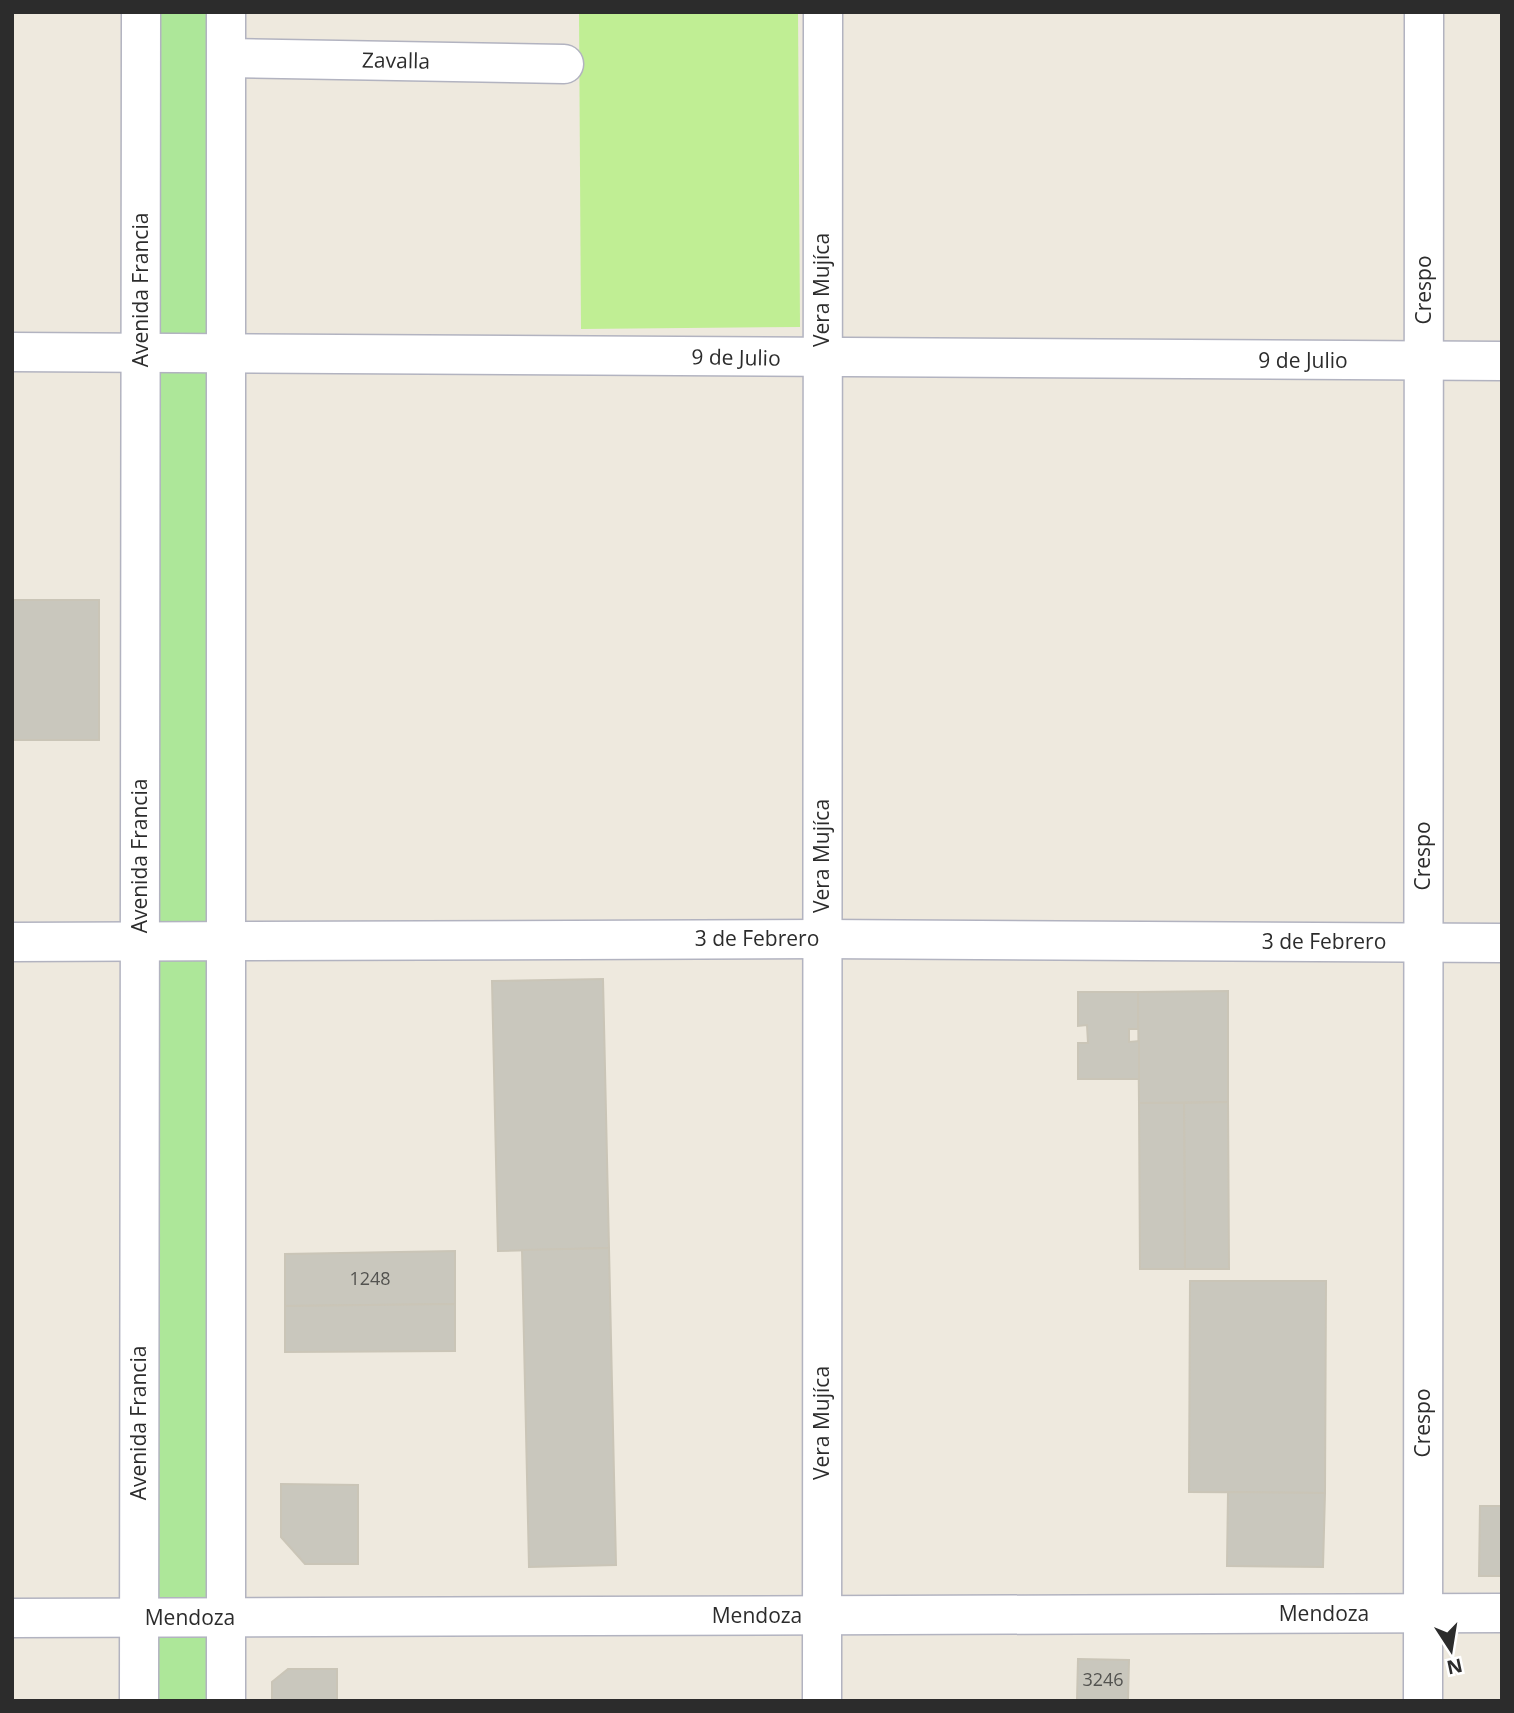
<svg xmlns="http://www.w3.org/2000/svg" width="1514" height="1713" viewBox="0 0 1514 1713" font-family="'Open Sans',sans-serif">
<rect width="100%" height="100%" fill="#eee9de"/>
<!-- green -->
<path fill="#ade799" d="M141 12H226V1701H139Z"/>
<!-- pitch -->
<path fill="#c0ee94" d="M579 12H798L800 327 581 329Z"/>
<!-- building -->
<g fill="#c9c7bd" stroke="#cac5b7" stroke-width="2">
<rect x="12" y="600" width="87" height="140"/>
<path d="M603 979 609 1248 498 1251 492 981Z"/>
<path d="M1228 991V1102L1139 1103 1138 992Z"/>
<path d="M1078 992H1138V1029H1129V1042L1139 1041V1079H1078V1043H1088L1087 1025 1078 1026Z"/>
<path d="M1228 1102 1229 1269H1185L1184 1103Z"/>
<path d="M1139 1103H1184L1185 1269H1140Z"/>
<path d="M609 1248 616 1565 529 1567 522 1250Z"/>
<path d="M455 1251V1304L285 1306V1254Z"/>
<path d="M1190 1281H1326L1325 1493 1189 1492Z"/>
<path d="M455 1304V1351L285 1352V1306Z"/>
<path d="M281 1484 358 1485V1564H305L281 1537Z"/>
<path d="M1228 1492 1325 1493 1323 1567 1227 1566Z"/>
<path d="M1480 1506H1502V1576H1479Z"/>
<path d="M1078 1659 1129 1660 1128 1701H1077Z"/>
<path d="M288 1669H337V1701H272V1682Z"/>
</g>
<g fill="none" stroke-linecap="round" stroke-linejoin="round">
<!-- minor casing -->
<g stroke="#b2b3c0" stroke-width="41">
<g id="minor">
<path d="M227 58 564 64"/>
<path d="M12 352 1502 361"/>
<path d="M12 942 822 939 1502 943"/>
<path d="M822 1701 823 12"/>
<path d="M1423 1701 1424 12"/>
</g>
</g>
<!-- secondary casing -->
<g stroke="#b2b3c0" stroke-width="41">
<g id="secondary">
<path d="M12 1618 1502 1613"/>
<path d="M139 1701 141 12"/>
<path d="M226 1701V12"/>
</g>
</g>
<!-- minor -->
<use href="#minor" stroke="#fff" stroke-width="38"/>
<!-- secondary -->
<use href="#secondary" stroke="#fff" stroke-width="38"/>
</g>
<g text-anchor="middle" stroke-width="5" stroke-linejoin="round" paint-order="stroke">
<!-- number labels -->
<g font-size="18" fill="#535350">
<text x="370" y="1285">1248</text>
<text x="1103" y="1686">3246</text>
</g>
<!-- street labels -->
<g font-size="21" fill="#2c2c2c" stroke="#fff">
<text transform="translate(396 61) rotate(1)" y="7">Zavalla</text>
<text transform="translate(141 290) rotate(-90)" y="7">Avenida Francia</text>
<text transform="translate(822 290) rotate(-90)" y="7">Vera Mujíca</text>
<text transform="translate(1424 290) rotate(-90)" y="7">Crespo</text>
<text transform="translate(736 358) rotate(1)" y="7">9 de Julio</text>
<text x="1303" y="368">9 de Julio</text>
<text transform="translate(140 856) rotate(-90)" y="7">Avenida Francia</text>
<text transform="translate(822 856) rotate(-90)" y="7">Vera Mujíca</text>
<text transform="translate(1423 856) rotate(-90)" y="7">Crespo</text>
<text x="757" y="946">3 de Febrero</text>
<text x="1324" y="949">3 de Febrero</text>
<text transform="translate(139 1423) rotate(-90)" y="7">Avenida Francia</text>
<text transform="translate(822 1423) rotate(-90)" y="7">Vera Mujíca</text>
<text transform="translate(1423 1423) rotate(-90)" y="7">Crespo</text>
<text x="1324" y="1621">Mendoza</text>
<text x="757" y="1623">Mendoza</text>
<text x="190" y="1625">Mendoza</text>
</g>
</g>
<!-- border -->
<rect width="1514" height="1713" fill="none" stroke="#2c2c2c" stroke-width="28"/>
<!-- north arrow -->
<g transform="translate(1451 1650) rotate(168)" stroke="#ffffff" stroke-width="5" paint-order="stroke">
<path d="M0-5L12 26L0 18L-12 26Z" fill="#2c2c2c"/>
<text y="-10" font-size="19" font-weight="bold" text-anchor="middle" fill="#2c2c2c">N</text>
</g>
</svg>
